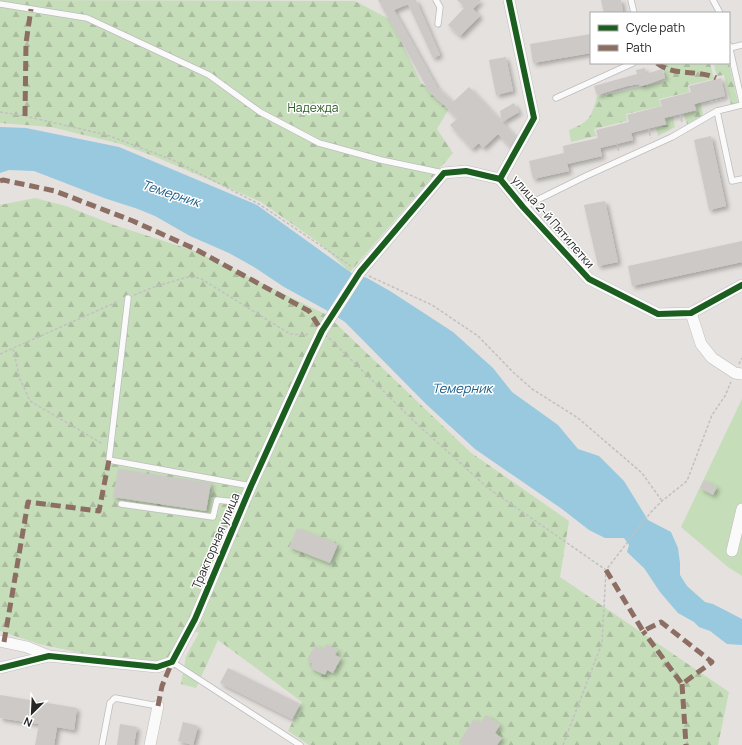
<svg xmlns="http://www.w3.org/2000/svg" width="742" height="745" viewBox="0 0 742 745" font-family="Manrope,sans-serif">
<defs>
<pattern id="forest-firs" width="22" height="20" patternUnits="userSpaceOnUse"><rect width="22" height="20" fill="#c6ddb9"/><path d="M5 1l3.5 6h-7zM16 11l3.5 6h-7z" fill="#aabe9f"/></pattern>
<filter id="shadow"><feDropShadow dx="3" dy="3" stdDeviation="2" flood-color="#0004"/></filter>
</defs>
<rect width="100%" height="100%" fill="#e4e1de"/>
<!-- forest -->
<g fill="url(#forest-firs)">
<path d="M0 0 355 1 391 20 421 83 451 105 437 129 453 153 350 272 318 242 261 202 156 157 121 144 51 127 0 123Z"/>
<path d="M662 63H710L714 79 688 85 689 92 659 99 661 106 626 114 627 121 594 129 596 136 571 142 569 130C589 122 591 118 597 97L666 81Z"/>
<path d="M721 63H729L738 103 731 105 724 75 717 76 714 65Z"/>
<path d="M701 103 703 115 687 124 684 114 697 111 696 104Z"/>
<path d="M673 117 675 127 658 136 656 128 667 125 666 118Z"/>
<path d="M35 198 66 206 114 225 195 251 327 315 470 452 569 521 560 577 729 692 718 745H309L288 731 302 702 218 640 196 688 181 684 186 656 199 633 185 627 167 660 143 663 105 658 39 644 0 631V205Z"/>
</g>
<!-- garden -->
<path fill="#c6ddb9" d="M742 399V576L728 567 681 527Z"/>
<!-- water -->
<path fill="#98c9df" d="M0 127 26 128 119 147 257 205 353 274 367 278 390 291 453 332 493 368 512 392 558 425 578 449 599 456 624 481 648 520 671 532 678 548 680 563V575L687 586 705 602 713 604 742 619V645L727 644 710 631 699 627 694 622 678 613 660 592 644 568 627 552 629 545 624 538H605L589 530 562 509 475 449 426 404 345 322 328 311 284 287 254 267 229 253 190 236 155 216 138 209 104 198 34 171 9 170 0 173Z"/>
<!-- building -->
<g fill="#ccc9c7" filter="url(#shadow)">
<path d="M378 0H416L440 55 433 58 408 4 394 10 437 87 453 102 469 87 516 137 510 147 498 134 483 148 479 143 472 149 450 125 457 119 448 109 430 93Z"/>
<path d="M457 0H481L473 9 480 16 460 36 448 25 465 7Z"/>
<path d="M601 0H621L623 13H604Z"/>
<path d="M591 34V53L533 63 530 44Z"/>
<path d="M506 57 513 91 496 95 489 60Z"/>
<path d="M645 68 646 74 662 69 665 78 648 84 640 86 639 84 627 86 597 95 594 86 637 74 636 70Z"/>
<path d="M721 78 725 96 694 104 696 110 664 118 666 124 631 133 633 140 600 148 602 156 567 164 569 171 533 179 529 161 564 153 563 146 598 138 596 130 629 122 627 115 662 106 660 100 691 92 689 86Z"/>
<path d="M514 103 519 112 502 122 500 111Z"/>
<path d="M711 136 726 206 709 210 694 140Z"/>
<path d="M605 201 618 262 598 266 584 205Z"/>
<path d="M742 241V262L632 286 628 266Z"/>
<path d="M118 469 211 483 206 511 113 497Z"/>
<path d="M704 480 717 487 713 495 700 488Z"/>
<path d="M297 528 338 544 330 563 289 547Z"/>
<path d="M326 644 338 650 335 655 341 658 333 673 327 670 325 675 310 668 312 663 307 660 315 645 323 650Z"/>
<path d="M228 668 300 704 292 719 220 683Z"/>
<path d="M0 695 77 708 74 730 57 727 54 745H35L39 724 0 718Z"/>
<path d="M486 715 500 725 495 733 502 738 497 745H463L459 742 474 719 480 723Z"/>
<path d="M183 722 198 726 193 745 178 741Z"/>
<path d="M120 724 137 727 134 745H117Z"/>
</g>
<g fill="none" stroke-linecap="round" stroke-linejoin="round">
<!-- lane casing -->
<g stroke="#bebdbe" stroke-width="7">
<g id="lane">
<path d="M436 0 440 7 438 24"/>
<path d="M631 0 634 13"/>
<path d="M713 0 720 13"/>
<path d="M0 4 87 18 209 75 260 112 319 143 381 160 443 173"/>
<path d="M729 45 742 102"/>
<path d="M730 48 742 45"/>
<path d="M556 98 633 63"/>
<path d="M717 111 732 181 742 179"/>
<path d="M523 207 586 176 672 137 717 111 742 105"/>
<path d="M128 298 109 460 251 486"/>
<path d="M121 504 213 517 217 500 244 503"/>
<path d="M172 662 300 745"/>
<path d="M102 745 110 703 115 698 158 706"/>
</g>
</g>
<!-- street casing -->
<g stroke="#bebdbe" stroke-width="12">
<g id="street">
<path d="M509 0 534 118 500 179 523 207 589 279 658 314 691 313 742 285"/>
<path d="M691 313 701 344 712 358 735 373 742 374"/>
<path d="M732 551 742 509"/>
<path d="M0 641 27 647 49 656"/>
<path d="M0 668 49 656 157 667 172 662 195 619 251 486 310 356 322 331 360 272 444 173 466 171 500 179"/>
<path d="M150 745 158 706"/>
</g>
</g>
<!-- path -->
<g stroke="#c2c1c1" stroke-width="1.5" stroke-dasharray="3 2" stroke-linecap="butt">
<path d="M710 102 728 98"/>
<path d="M0 112 25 116 107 135 173 160 259 204 351 266"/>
<path d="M680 114 682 122"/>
<path d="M648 128 651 138"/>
<path d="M617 143 619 153"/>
<path d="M369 276 432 305 478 336 513 372 532 389 578 418 642 473 662 501"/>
<path d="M134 295 157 286 188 277 200 278 290 334 303 335 309 334"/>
<path d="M329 338 418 425 488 488 606 570"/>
<path d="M13 349 20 379 30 401 103 444"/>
<path d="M0 354 119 301"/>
<path d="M739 364 742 358"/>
<path d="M563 745 602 643 606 570 651 512 662 501 687 481 712 415 725 396 731 382"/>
</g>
<!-- lane -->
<use href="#lane" stroke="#fbfafa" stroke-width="5.5"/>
<!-- street -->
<use href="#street" stroke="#fbfafa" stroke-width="11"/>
<!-- quiet -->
<g stroke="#8d6e63" stroke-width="5" stroke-dasharray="10 5" stroke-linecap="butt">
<path d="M657 63C674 77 697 69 716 78"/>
<path d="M25 116 26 43 31 9"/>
<path d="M0 181 3 180 55 191 133 221 195 249 309 311 322 331"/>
<path d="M606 570 643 631 661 622 712 662 682 684 643 631"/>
<path d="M4 642 28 502 99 511 109 460"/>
<path d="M682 684 686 745"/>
<path d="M158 706 162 686 172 662"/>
</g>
<!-- cycleway casing -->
<g stroke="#fff" stroke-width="8">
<g id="cycleway">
<path d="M509 0 534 118 500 179 523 207 589 279 658 314 691 313 742 285"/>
<path d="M0 668 49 656 157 667 172 662 195 619 251 486 310 356 322 331 360 272 444 173 466 171 500 179"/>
</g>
</g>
<!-- cycleway -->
<use href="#cycleway" stroke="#1b5e20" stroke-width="6"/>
</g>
<g text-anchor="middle" stroke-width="3" stroke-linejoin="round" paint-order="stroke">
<!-- park labels -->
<g font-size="12" fill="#295a20" stroke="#fff">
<text x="313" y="112">Надежда</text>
</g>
<!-- street labels -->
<g font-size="12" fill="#272727" stroke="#fff">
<text transform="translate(553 222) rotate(49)" y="4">улица 2-й Пятилетки</text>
<text transform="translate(216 541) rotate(-67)" y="4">Тракторная улица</text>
</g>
<!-- water labels -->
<g font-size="13" font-style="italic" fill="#1b5c87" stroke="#fff">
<text transform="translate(171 193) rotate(18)" y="5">Темерник</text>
<text x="462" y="393">Темерник</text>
</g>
</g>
<!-- legend -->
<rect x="590" y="12" width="140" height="52" fill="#ffffff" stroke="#a9a9a9"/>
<rect x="598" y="25" width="20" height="6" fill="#1b5e20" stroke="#a9a9a9"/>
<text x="626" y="32" font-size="12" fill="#272727">Cycle path</text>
<rect x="598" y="45" width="20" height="6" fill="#8d6e63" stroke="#a9a9a9"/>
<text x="626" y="52" font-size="12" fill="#272727">Path</text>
<!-- north arrow -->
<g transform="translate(32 713) rotate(204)" stroke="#ffffff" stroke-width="3" paint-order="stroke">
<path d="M0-3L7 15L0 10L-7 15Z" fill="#272727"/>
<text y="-6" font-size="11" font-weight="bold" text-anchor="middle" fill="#272727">N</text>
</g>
</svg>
